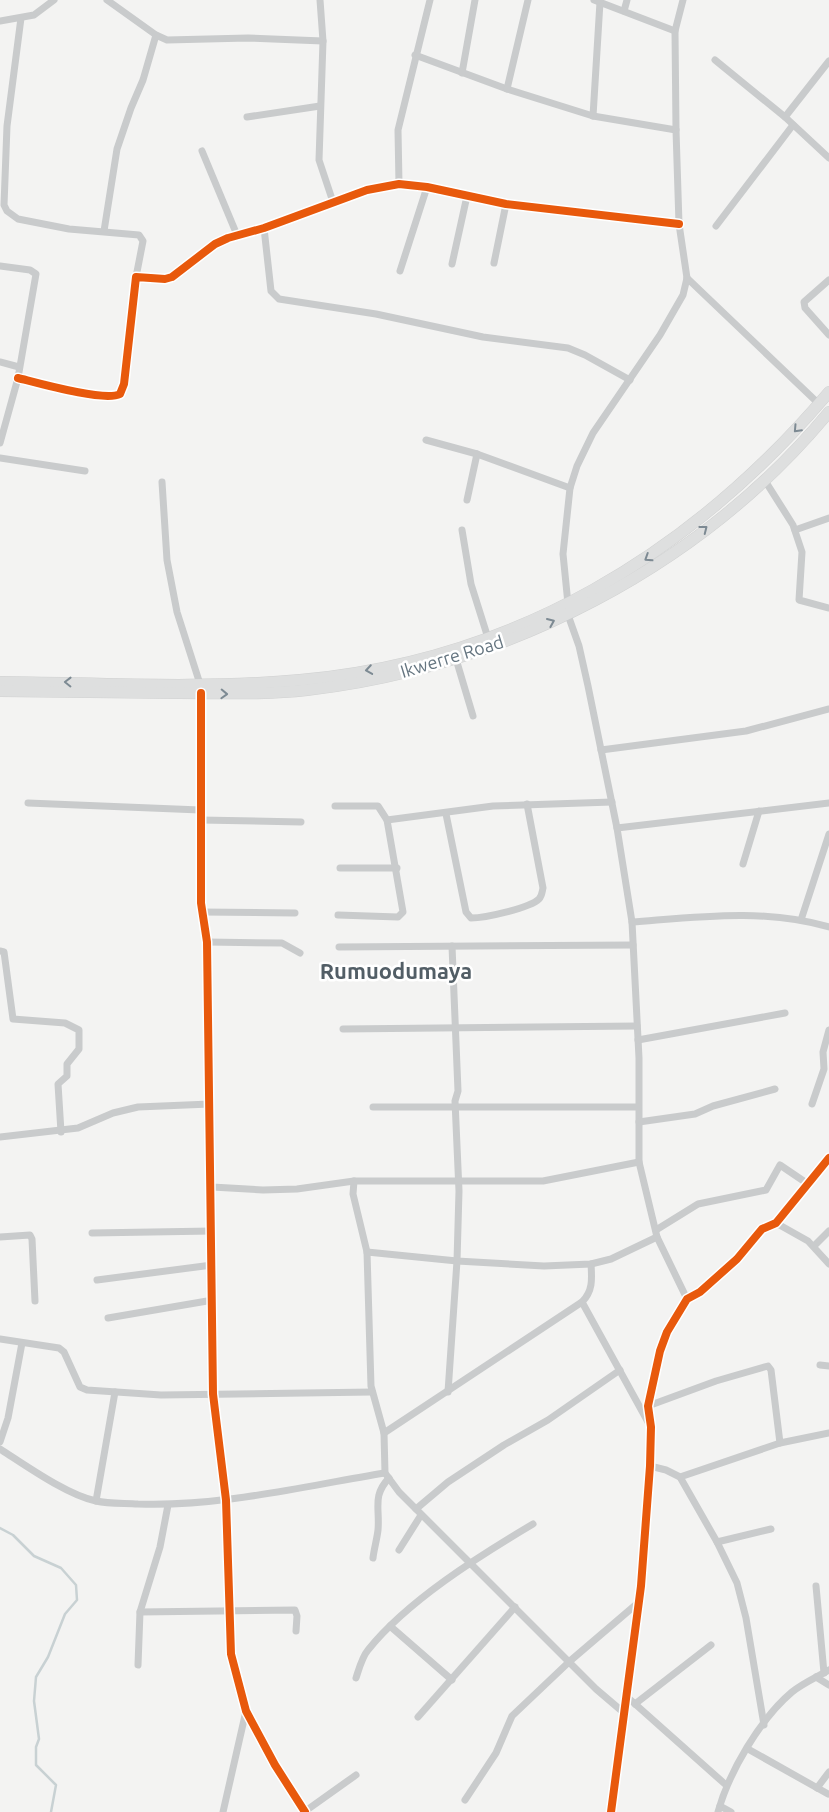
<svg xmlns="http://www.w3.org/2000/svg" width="829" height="1812" viewBox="0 0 829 1812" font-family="Ubuntu,sans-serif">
<rect width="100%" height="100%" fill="#f3f3f2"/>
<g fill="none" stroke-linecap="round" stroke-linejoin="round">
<!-- stream -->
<path stroke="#c8d1d3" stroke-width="2.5" d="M0 1528 13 1535 34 1556 61 1568 76 1585 77 1600 65 1614 48 1657 36 1677 34 1701 39 1739 36 1747V1765L56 1785 51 1812"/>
<!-- primary casing -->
<g stroke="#d0d1d1" stroke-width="12">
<g id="primary">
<path d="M0 682C100 683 201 689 300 680 514 661 692 554 829 392"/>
<path d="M0 691C60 692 119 692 179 693 222 693 264 695 307 690 506 667 701 567 829 412"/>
</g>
</g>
<!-- street -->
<g stroke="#c9cbcc" stroke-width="7">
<path d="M107 0 156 35 167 40 248 38 323 41"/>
<path d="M320 0 323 41 319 160 333 202"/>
<path d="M594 0 675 31"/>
<path d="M624 11 627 0"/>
<path d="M21 18 7 126 4 205 7 211 18 219 69 229 139 235 143 241 136 277"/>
<path d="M0 21 34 15 54 0"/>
<path d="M415 55 507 89 593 116 676 130"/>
<path d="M715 60 785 117"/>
<path d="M829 61 785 117 829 158"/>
<path d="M462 73 475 0"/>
<path d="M507 89 528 0"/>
<path d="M593 116 600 2"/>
<path d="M247 117 320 106"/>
<path d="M202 151 237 235"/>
<path d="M399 184 398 130 430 0"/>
<path d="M716 226 793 125"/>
<path d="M264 228 271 291 279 299 376 314 483 337 568 348 585 355 630 380"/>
<path d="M104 231 117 149 131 108 143 80 156 35"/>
<path d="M494 263 506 204"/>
<path d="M452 264 467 196"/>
<path d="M0 266 30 270 36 274 18 378 0 443"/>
<path d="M400 271 427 187"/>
<path d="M687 278 819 404"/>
<path d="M829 280 804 302 805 308 829 335"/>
<path d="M0 362 19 367"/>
<path d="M18 378C38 383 104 402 120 394L124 384 136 277 165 279 172 277 215 244 228 238 264 228 367 190 399 184 427 187 506 204 679 224"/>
<path d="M426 440 477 454 570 488"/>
<path d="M0 458 85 471"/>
<path d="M764 479 793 525 802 552 799 600 829 608"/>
<path d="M162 482 167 560 177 612 200 684"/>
<path d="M467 500 477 454"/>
<path d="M462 530 471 584 488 638"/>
<path d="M795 530 829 518"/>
<path d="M568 604 563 554 570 488 577 466 593 433 660 335 683 295 687 278 679 224 676 130 675 31 683 0"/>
<path d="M568 615 579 646 588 686 617 828 632 922 639 1058V1162L657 1237 687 1299"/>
<path d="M456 659 473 716"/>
<path d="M201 693V903L207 942 213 1394 226 1500 231 1654 246 1711 275 1765 305 1812"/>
<path d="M601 750 746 731 829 709"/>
<path d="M28 803 200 810"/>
<path d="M335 806H378L387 820 403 912 398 917 338 915"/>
<path d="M446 814 466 912 471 918C485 918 530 908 539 899 542 896 542 892 543 888L527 804"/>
<path d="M200 820 301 822"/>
<path d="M387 820 493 806 612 802"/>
<path d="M617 828 829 803"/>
<path d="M743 864 759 811"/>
<path d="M340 868H397"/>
<path d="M201 912 295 913"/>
<path d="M801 920 829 834"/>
<path d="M632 922C698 917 764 908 829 927"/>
<path d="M207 942 282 943 300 953"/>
<path d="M339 947 633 945"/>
<path d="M0 951 4 952 13 1019 65 1023 79 1030V1049L67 1064V1076L58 1084 61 1132"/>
<path d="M343 1029 637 1026"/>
<path d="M638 1040 785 1013"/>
<path d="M812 1104 824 1069 823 1052 829 1030"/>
<path d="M373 1107H638"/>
<path d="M639 1122 695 1114 713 1106 775 1089"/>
<path d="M0 1137 78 1128 113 1113 138 1107 210 1104"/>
<path d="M354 1181 353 1194 367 1252 371 1386 384 1433 385 1473 399 1492 596 1689 623 1712"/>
<path d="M212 1187 263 1190 297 1189 354 1181H543L639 1162"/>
<path d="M776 1223 808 1241 829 1264"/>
<path d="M656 1230 698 1204 766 1190 780 1165 808 1184"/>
<path d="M92 1233 212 1231"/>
<path d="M0 1237 30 1235 32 1239 35 1301"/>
<path d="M814 1246 829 1231"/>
<path d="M367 1252 457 1261 544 1266 591 1264 611 1259 657 1237"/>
<path d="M97 1280 212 1265"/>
<path d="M582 1302 648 1422"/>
<path d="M108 1318 213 1300"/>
<path d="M0 1339 59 1348 64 1352 80 1387 87 1390 161 1395 372 1392"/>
<path d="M820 1365 829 1366"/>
<path d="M448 1392 457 1261 459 1191 455 1101 458 1091 452 946"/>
<path d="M648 1406 716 1381 768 1366 771 1370 780 1443"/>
<path d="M384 1433 582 1302C593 1291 592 1279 591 1264"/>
<path d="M0 1442 8 1418 22 1343"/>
<path d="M0 1449C25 1465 67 1495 96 1501 109 1504 125 1503 138 1504 221 1507 304 1486 385 1473"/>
<path d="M650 1466 666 1470 680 1477 717 1542 737 1583 746 1618 764 1725"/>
<path d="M680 1477 780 1443 829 1433"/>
<path d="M96 1501 115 1392"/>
<path d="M416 1509 448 1482 504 1445 548 1420 620 1370"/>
<path d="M717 1542 771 1529"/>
<path d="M399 1550 421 1515"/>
<path d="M373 1558C374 1549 377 1539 378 1530 380 1508 372 1496 389 1478"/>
<path d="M816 1586 824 1673"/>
<path d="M140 1612 295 1610 297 1616 296 1631"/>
<path d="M390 1626 452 1680"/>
<path d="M138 1665 140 1612 160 1547 168 1505"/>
<path d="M816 1677 829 1685"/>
<path d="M356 1678C359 1669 362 1657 368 1650 407 1601 479 1556 533 1524"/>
<path d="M625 1695 726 1785"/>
<path d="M635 1704 711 1645"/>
<path d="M418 1717 515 1607"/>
<path d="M748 1749 828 1794"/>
<path d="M817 1788 829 1772"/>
<path d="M465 1800 496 1753 512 1716 570 1661 639 1602"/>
<path d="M720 1806 731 1812"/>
<path d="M223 1812 246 1711"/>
<path d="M304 1812 356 1775"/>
<path d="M611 1812 641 1586 650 1466 651 1427 648 1406 660 1351 667 1332 687 1299 700 1292 737 1259 762 1229 776 1223 829 1158"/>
<path d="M718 1812C729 1772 760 1719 792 1692 803 1683 817 1677 829 1670"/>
</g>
<!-- primary -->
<use href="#primary" stroke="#dedfdf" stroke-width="11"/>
<!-- cycleway casing -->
<g stroke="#fff" stroke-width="11">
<g id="cycleway">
<path d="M18 378C38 383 104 402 120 394L124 384 136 277 165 279 172 277 215 244 228 238 264 228 367 190 399 184 427 187 506 204 679 224"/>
<path d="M201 693V903L207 942 213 1394 226 1500 231 1654 246 1711 275 1765 305 1812"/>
<path d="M611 1812 641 1586 650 1466 651 1427 648 1406 660 1351 667 1332 687 1299 700 1292 737 1259 762 1229 776 1223 829 1158"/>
</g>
</g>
<!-- cycleway -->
<use href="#cycleway" stroke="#e8590c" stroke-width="8"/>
</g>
<!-- one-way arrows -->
<defs><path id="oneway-chevron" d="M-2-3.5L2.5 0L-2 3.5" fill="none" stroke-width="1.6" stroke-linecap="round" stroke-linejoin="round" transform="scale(1.25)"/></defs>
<g stroke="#7d8a93">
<use href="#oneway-chevron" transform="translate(797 429) rotate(133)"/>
<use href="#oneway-chevron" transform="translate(704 529) rotate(-38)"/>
<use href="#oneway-chevron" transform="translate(648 558) rotate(147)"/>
<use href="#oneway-chevron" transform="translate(551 622) rotate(-23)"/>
<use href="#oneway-chevron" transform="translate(369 670) rotate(171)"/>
<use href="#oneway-chevron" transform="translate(68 682) rotate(-179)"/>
<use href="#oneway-chevron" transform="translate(224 694) rotate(2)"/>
</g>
<g text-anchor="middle" stroke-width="5" stroke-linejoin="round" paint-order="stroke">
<!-- street labels -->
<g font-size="18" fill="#657580" stroke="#fff">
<text transform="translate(452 657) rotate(-17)" y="6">Ikwerre Road</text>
</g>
<!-- district labels -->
<g font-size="22" font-weight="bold" fill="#525e66" stroke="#fff">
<text x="396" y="979">Rumuodumaya</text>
</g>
</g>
</svg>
